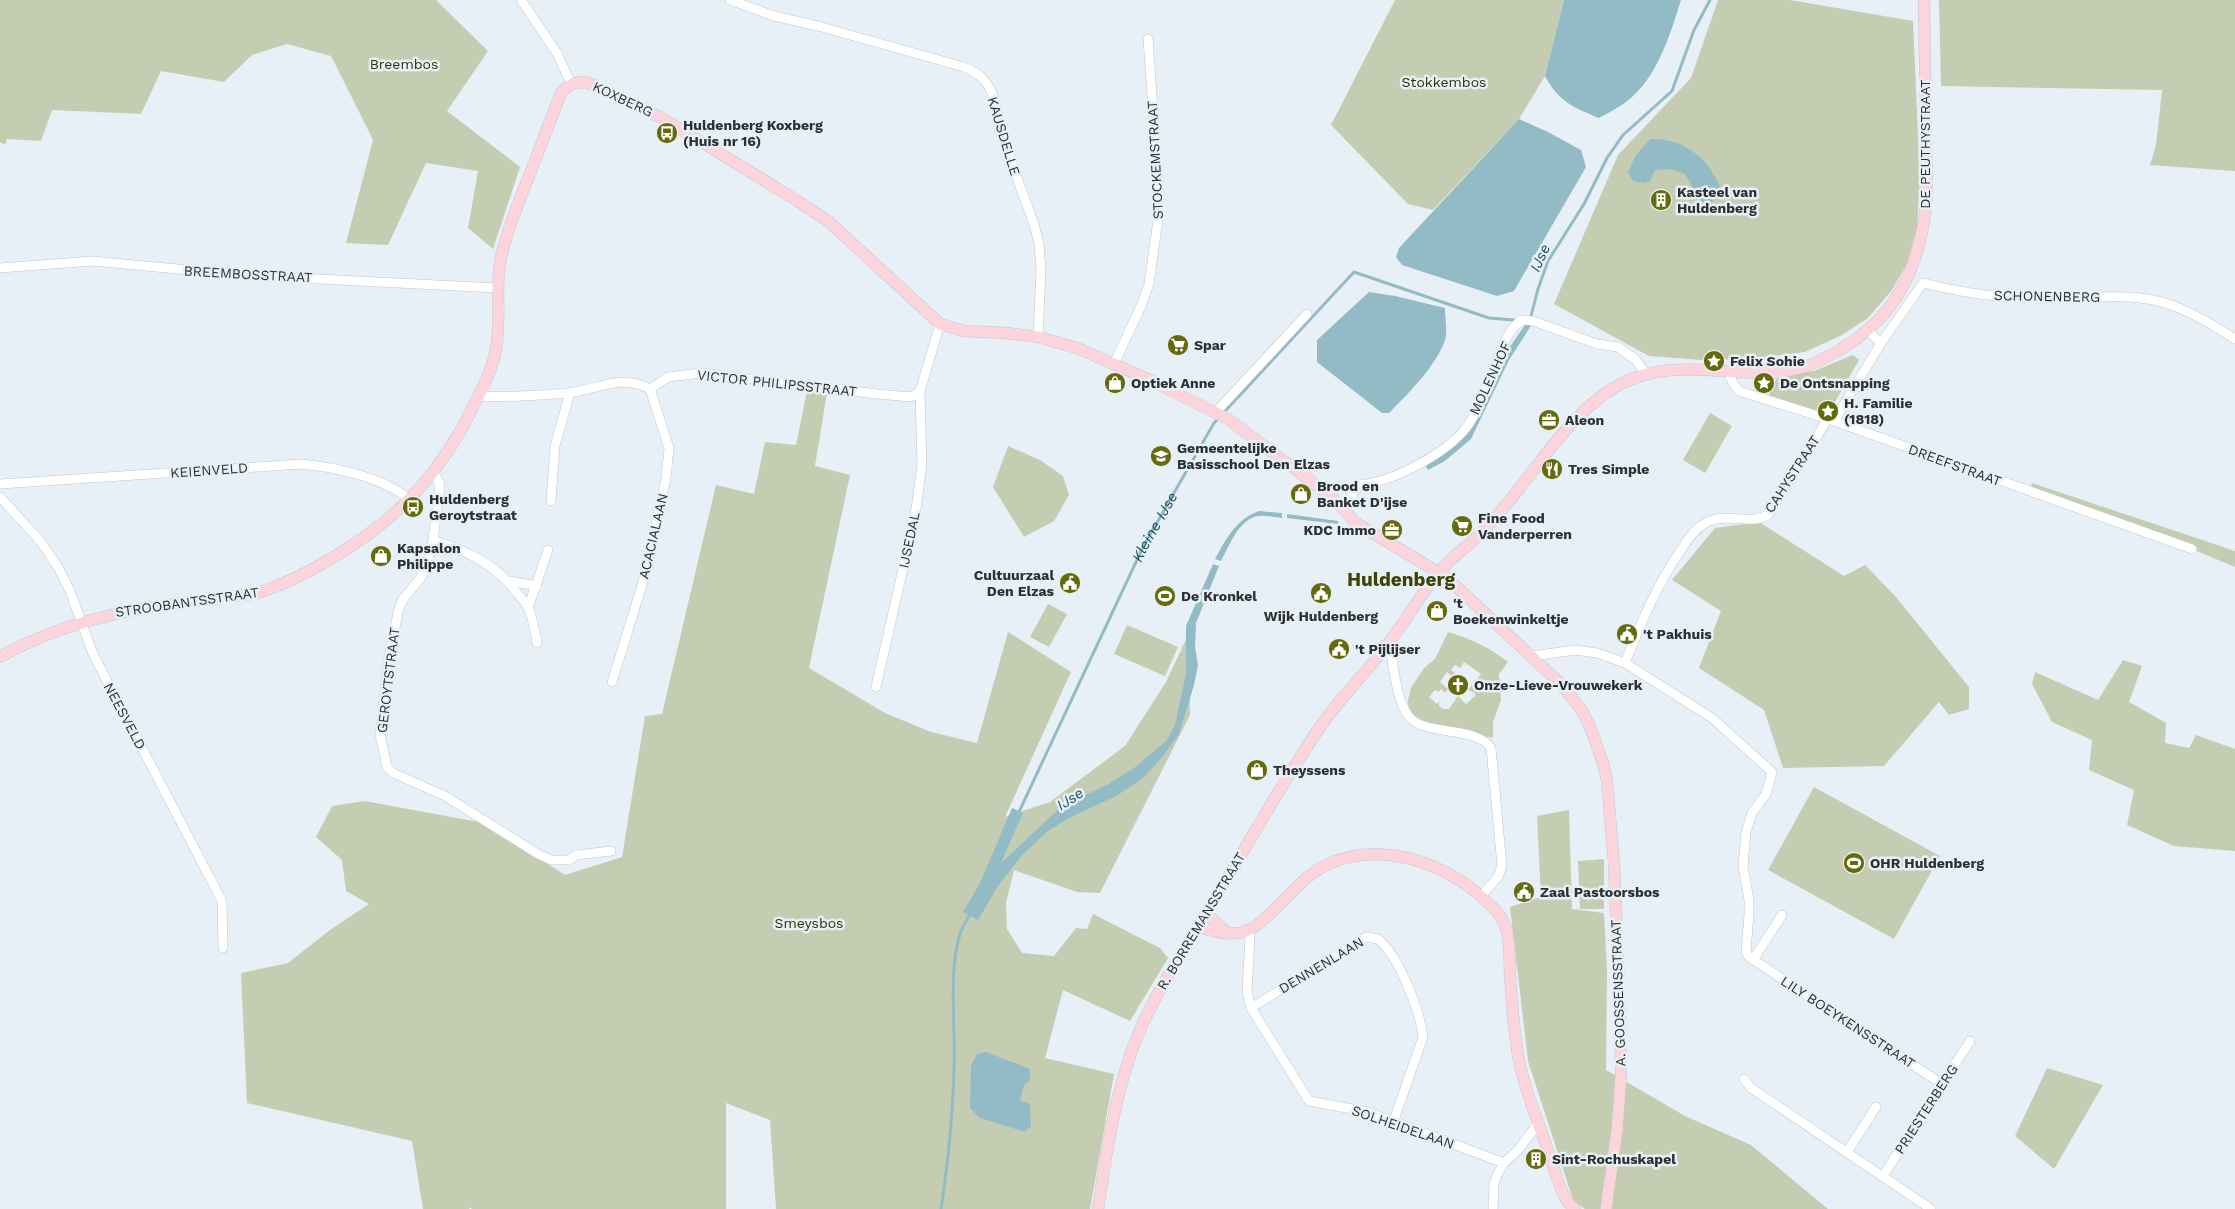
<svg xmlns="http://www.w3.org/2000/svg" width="2235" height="1209" viewBox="0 0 2235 1209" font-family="'Work Sans',sans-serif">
<rect width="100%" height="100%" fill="#e8f0f7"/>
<!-- green -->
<g fill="#c4cdb2" fill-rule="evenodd">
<path d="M0 0H436L488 51 447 111 520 167 493 249 468 228 478 171 426 163 388 245 346 243 373 140 331 56 287 44 252 55 224 82 161 71 141 114 52 110 41 141 7 139 5 145 0 142Z"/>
<path d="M1395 0H1564L1545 76 1519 119 1433 210 1408 204 1331 125Z"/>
<path d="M1718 0H1790L1913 21 1920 181 1917 228 1907 264 1892 290 1868 318 1842 335 1805 352 1750 359 1701 360 1649 356 1554 304 1618 155 1691 78Z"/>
<path d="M1939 0H2235V171L2150 165 2156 145 2162 90 1941 86Z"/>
<path d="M1853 355 1859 360 1827 416 1769 395 1770 387 1779 376 1814 371Z"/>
<path d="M807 391 827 393 815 466 850 475 809 668 885 713 931 732 977 743 1008 632 1071 672 1005 817 1050 802 1125 746 1166 682 1189 633 1190 715 1100 893 1077 892 1014 870 1006 903 1007 929 1022 953 1054 956 1076 928 1087 929 1093 914 1160 948 1168 958 1130 1021 1063 990 1045 1058 1114 1074 1090 1209H776L770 1120 726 1103V1209H472L470 1207 469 1209H423L412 1141 247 1103 241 973 288 963 330 930 369 904 346 891 342 860 316 837 332 806 365 801 484 823 565 875 622 857 645 716 662 714 716 485 754 494 765 442 796 445Z"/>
<path d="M1710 413 1732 426 1705 473 1683 460Z"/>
<path d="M1008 446 1040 460 1063 476 1069 495 1054 521 1024 537 993 487Z"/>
<path d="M2032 483 2235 551V567L2192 549 2030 492Z"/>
<path d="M1759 522 1844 576 1865 565 1896 597 1969 687V709L1949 715 1939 702 1884 766 1783 768 1764 710 1699 668 1721 611 1672 580 1715 528Z"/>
<path d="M1048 604 1067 614 1049 647 1030 637Z"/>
<path d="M1127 625 1178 647 1165 676 1114 654Z"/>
<path d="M1448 632C1471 639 1489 647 1508 662L1499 674 1501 700 1493 722V738L1420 721 1409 711 1408 700 1411 688 1424 668 1435 659ZM1464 662 1481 674 1468 690 1475 693V696L1466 704 1458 696 1449 709H1443L1439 706V701L1437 704 1429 697 1435 690 1439 692 1441 689 1445 693 1448 689 1440 682 1447 672 1452 676 1455 673 1451 670 1455 665 1460 668Z"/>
<path d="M2123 660 2142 666 2129 702 2166 723 2165 743 2189 748 2196 735 2235 749V851L2174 846 2127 825 2134 790 2089 770 2092 740 2052 722 2032 684 2035 672 2098 700Z"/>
<path d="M1814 787 1940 856 1894 939 1768 870Z"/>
<path d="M1569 810 1572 909 1604 913 1607 970 1606 1070 1685 1116 1751 1145 1828 1209H1585L1573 1200 1528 1061 1510 907 1541 897 1537 816Z"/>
<path d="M1604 859V909H1580L1578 861Z"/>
<path d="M2047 1068 2103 1085 2054 1169 2015 1136Z"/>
</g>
<!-- water -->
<g fill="#93bbc5">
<path d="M1564 0H1681C1670 35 1657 79 1626 102 1618 108 1608 113 1599 118 1574 108 1558 101 1545 76Z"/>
<path d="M1519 119 1548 132 1581 150 1586 167 1514 291 1497 296 1402 265 1396 257 1399 248Z"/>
<path d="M1650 139C1686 138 1710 159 1722 192L1709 205 1701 201 1685 174 1671 169 1655 170 1650 181 1644 183 1633 181 1628 172 1636 155Z"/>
<path d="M1369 292 1395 296 1445 308C1445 317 1447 328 1446 336 1441 361 1407 395 1389 413H1382L1317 362V340Z"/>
<path d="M1527 322 1532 324 1509 360 1471 439 1445 461 1428 470 1425 464 1443 454 1468 433 1505 354Z"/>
<path d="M1259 511 1282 513V518C1275 517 1266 515 1258 516 1239 519 1229 546 1221 561L1215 559C1226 539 1236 519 1259 511Z"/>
<path d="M1287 514 1338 521V524L1287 518Z"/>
<path d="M1213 564 1219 566 1196 623 1195 647 1198 665 1194 685 1179 734 1163 756 1142 779 1116 796 1071 817 1048 831 1022 855 998 886 978 920 963 912 980 883 1012 808 1023 813 1001 863 1062 806 1107 785 1134 768 1166 741 1175 725 1186 674V626Z"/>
<path d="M986 1052 1030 1069V1080L1024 1085 1020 1100 1030 1104 1031 1126 1025 1132 980 1118 970 1108 971 1066 977 1054Z"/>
</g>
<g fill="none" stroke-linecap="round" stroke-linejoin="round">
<!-- stream -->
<g stroke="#93bbc5" stroke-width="3">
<path d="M1530 320 1538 289 1548 261 1584 204 1607 158 1623 135 1672 91 1694 30 1710 0"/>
<path id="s1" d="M1018 814 1143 547 1214 423 1354 272 1489 318 1514 320"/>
<path d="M941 1209C948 1162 953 1115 954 1068 956 1028 948 972 960 934 962 927 967 920 971 913"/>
</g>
<!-- street casing -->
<g stroke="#bfc7ce" stroke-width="10">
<g id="street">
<path d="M521 0 557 53 571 84"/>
<path d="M730 0 774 16 818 26 964 67C978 73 986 79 992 93L1013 167 1034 224 1039 244 1041 270 1038 337"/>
<path d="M0 268 92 261 241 275 497 288"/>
<path d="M1881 343 1923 283C1970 295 2010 299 2058 298 2096 298 2135 292 2171 305 2194 313 2215 326 2235 339"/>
<path d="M1114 364 1141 306 1149 284 1158 220 1159 194 1148 39"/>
<path d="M1728 371 1733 383 1739 391 1834 421 2192 549"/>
<path d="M650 389 668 377 701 373 877 394 911 397 920 391"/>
<path d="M479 396C508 398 539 395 568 393 598 390 620 373 650 389"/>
<path d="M1216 412 1307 314"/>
<path d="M1834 421 1881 343 1868 331"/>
<path d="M434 473 440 484 433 540 427 564 420 579 403 599 399 608 388 663 380 734 387 767 393 773 445 796 538 854 551 860H569L576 855 611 851"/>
<path d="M0 484 301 464C335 467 383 477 410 500"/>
<path d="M0 497 41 542 58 567 70 591 93 654 222 901 223 948"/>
<path d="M551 501 555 446 570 392"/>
<path d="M1346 511 1350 498 1359 485C1393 482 1445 454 1466 428 1479 411 1486 385 1495 365 1501 351 1508 328 1522 320L1533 321 1597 344 1618 347 1636 360 1646 374"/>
<path d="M433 540C467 551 496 564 517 593 521 598 526 603 529 609 533 619 535 632 537 643"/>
<path d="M508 581 537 586"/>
<path d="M528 608 548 550"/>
<path d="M1389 643C1394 665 1395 694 1407 714 1422 738 1474 724 1491 748L1502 866 1498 877 1481 896"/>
<path d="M1532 656 1575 650 1597 653 1625 663 1712 718 1772 772 1766 794 1752 813 1746 832 1743 866 1749 900V914L1746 952 1749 957 1942 1084"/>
<path d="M1625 663C1641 623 1655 589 1679 553 1686 543 1693 530 1704 524 1724 511 1749 526 1768 515L1827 420"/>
<path d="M612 682 643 582 666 478 669 448 650 389"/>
<path d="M876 687 915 516 922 465 920 391 940 324"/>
<path d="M1247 931 1250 936 1247 992 1251 1008 1309 1101 1368 1112 1504 1163"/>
<path d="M1753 960 1782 915"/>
<path d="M1251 1008 1366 937 1378 939C1399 956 1420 1011 1423 1037L1394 1120"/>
<path d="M1744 1079 1751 1088 1931 1209"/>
<path d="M1847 1152 1876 1107"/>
<path d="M1883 1176 1970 1041"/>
<path d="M1493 1209 1494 1184 1498 1173 1504 1163 1519 1149 1539 1122"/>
</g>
</g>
<!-- secondary casing -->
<g stroke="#bfc7ce" stroke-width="12">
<g id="secondary">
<path d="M0 657C82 611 163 605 254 594 282 586 307 573 332 558 395 521 437 478 470 413 480 393 490 375 495 354 503 319 493 283 503 249 510 222 521 196 531 171 541 145 551 119 561 93 569 83 577 81 589 83L664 119 796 200 828 221 940 324 964 331 1006 333 1038 337 1077 348 1148 379 1228 419 1331 496 1356 523 1446 577 1562 685 1583 712 1592 732 1603 763 1607 780 1614 864 1620 1013 1621 1076 1617 1130 1606 1209"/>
<path d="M1206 913 1227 933"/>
<path d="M1198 927C1213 931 1231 937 1246 931 1266 923 1291 890 1309 876 1361 835 1440 857 1485 900 1491 905 1498 912 1502 919 1511 934 1509 958 1510 975 1512 1005 1514 1037 1520 1065 1527 1097 1541 1128 1551 1159 1557 1175 1561 1199 1575 1209"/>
<path d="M1098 1209C1106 1156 1114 1100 1132 1050 1152 995 1187 946 1217 895 1251 839 1283 781 1320 727 1340 698 1366 673 1387 645 1406 621 1421 593 1441 570 1455 554 1473 542 1487 527 1526 486 1554 434 1598 399 1649 357 1701 372 1761 373 1789 374 1817 364 1841 349 1900 314 1921 263 1927 197L1924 0"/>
</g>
</g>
<!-- street -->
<use href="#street" stroke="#fff" stroke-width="9"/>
<!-- secondary -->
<use href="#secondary" stroke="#fcd5dc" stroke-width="11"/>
</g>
<!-- icons -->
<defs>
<g id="bus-disc" transform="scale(1.125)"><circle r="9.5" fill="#656a0c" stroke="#e8f0f7"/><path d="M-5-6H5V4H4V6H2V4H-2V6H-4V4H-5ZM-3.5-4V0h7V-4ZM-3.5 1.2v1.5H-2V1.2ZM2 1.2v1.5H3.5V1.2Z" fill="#fff"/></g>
<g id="building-disc" transform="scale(1.125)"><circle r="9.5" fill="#656a0c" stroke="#e8f0f7"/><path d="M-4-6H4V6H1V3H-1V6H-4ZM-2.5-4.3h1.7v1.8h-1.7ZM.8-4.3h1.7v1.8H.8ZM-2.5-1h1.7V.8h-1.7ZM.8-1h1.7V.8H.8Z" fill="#fff"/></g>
<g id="supermarket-disc" transform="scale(1.125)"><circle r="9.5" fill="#656a0c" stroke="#e8f0f7"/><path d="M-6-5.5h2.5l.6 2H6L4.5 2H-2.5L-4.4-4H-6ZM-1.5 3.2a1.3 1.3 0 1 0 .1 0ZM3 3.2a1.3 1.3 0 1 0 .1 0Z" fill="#fff"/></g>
<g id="sight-disc" transform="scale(1.125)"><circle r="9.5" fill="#656a0c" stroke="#e8f0f7"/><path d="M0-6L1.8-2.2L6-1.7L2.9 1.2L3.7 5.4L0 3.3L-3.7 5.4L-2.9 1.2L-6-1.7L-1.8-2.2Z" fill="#fff"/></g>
<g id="shop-disc" transform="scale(1.125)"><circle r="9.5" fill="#656a0c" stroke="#e8f0f7"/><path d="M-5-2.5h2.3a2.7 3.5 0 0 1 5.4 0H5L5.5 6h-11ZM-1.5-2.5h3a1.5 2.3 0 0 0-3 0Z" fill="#fff"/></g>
<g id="office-disc" transform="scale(1.125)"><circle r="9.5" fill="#656a0c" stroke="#e8f0f7"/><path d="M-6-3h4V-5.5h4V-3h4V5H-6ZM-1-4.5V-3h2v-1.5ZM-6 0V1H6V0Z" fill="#fff"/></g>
<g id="school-disc" transform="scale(1.125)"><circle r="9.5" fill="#656a0c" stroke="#e8f0f7"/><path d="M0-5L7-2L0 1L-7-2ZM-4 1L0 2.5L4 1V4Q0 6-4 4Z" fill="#fff"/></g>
<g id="restaurant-disc" transform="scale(1.125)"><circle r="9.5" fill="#656a0c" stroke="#e8f0f7"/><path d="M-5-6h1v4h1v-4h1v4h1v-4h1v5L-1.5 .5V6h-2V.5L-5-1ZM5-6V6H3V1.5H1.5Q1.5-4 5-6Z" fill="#fff"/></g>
<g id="civic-disc" transform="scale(1.125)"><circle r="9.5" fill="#656a0c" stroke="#e8f0f7"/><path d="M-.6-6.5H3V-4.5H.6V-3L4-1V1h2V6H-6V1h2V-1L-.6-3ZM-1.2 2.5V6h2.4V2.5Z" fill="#fff"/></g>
<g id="stadium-disc" transform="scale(1.125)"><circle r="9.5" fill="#656a0c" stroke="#e8f0f7"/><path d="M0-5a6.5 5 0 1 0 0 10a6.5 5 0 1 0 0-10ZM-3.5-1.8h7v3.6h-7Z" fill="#fff"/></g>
<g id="church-disc" transform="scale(1.125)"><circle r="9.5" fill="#656a0c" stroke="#e8f0f7"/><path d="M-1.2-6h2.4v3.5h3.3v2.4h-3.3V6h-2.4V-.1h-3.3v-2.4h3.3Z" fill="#fff"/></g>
</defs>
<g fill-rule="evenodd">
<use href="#bus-disc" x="667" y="133"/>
<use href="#building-disc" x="1661" y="200"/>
<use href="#supermarket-disc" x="1178" y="345"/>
<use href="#sight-disc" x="1714" y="361"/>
<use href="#shop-disc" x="1115" y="383"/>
<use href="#sight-disc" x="1764" y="383"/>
<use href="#sight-disc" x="1828" y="411"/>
<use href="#office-disc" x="1549" y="420"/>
<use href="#school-disc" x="1161" y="456"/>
<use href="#restaurant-disc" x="1552" y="469"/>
<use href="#shop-disc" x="1301" y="494"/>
<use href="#bus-disc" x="413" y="507"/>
<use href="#supermarket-disc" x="1462" y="526"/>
<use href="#office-disc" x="1392" y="530"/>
<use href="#shop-disc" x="381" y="556"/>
<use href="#civic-disc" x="1070" y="583"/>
<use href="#civic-disc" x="1321" y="593"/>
<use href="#stadium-disc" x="1165" y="596"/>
<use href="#shop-disc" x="1437" y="611"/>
<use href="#civic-disc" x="1627" y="634"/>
<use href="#civic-disc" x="1339" y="649"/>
<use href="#church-disc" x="1458" y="685"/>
<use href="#shop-disc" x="1257" y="770"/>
<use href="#stadium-disc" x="1854" y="863"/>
<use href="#civic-disc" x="1524" y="892"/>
<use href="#building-disc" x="1536" y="1159"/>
</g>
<g text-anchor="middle" stroke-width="5" stroke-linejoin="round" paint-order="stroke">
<!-- park labels -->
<g font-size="14" fill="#283500" stroke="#e8f0f7">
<text x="404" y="69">Breembos</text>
<text x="1444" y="87">Stokkembos</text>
<text x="809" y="928">Smeysbos</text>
</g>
<!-- street labels -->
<g font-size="14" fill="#2c3032" stroke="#e8f0f7">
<text transform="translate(623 99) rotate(25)" y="5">KOXBERG</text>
<text transform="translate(1004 136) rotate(73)" y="5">KAUSDELLE</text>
<text transform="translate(1925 144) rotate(-90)" y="5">DE PEUTHYSTRAAT</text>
<text transform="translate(1155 160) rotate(-93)" y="5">STOCKEMSTRAAT</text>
<text transform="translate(248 274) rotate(3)" y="5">BREEMBOSSTRAAT</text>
<text transform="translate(2047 296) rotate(1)" y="5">SCHONENBERG</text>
<text transform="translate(1490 378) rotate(-65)" y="5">MOLENHOF</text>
<text transform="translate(777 383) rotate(6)" y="5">VICTOR PHILIPSSTRAAT</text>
<text transform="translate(1955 465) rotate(20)" y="5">DREEFSTRAAT</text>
<text transform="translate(209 470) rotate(-4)" y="5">KEIENVELD</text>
<text transform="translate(1792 474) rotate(-57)" y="5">CAHYSTRAAT</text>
<text transform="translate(653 536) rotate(-77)" y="5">ACACIALAAN</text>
<text transform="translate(909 540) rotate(-78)" y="5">IJSEDAL</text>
<text transform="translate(187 602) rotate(-8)" y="5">STROOBANTSSTRAAT</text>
<text transform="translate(388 680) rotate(-83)" y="5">GEROYTSTRAAT</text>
<text transform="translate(125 716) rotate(62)" y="5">NEESVELD</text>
<text transform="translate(1201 921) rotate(-59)" y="5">R. BORREMANSSTRAAT</text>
<text transform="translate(1321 965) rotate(-31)" y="5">DENNENLAAN</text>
<text transform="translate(1618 993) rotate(-92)" y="5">A. GOOSSENSSTRAAT</text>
<text transform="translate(1848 1022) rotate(33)" y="5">LILY BOEYKENSSTRAAT</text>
<text transform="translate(1926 1109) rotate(-57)" y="5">PRIESTERBERG</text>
<text transform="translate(1403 1127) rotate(19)" y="5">SOLHEIDELAAN</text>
</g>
<!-- poi labels -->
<g font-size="14" font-weight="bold" fill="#2c3032" stroke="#e8f0f7" text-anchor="start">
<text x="683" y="130">Huldenberg Koxberg<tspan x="683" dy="16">(Huis nr 16)</tspan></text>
<text x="1677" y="197">Kasteel van<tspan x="1677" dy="16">Huldenberg</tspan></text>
<text x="1194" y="350">Spar</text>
<text x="1730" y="366">Felix Sohie</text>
<text x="1131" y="388">Optiek Anne</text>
<text x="1780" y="388">De Ontsnapping</text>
<text x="1844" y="408">H. Familie<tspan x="1844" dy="16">(1818)</tspan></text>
<text x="1565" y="425">Aleon</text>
<text x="1177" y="453">Gemeentelijke<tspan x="1177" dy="16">Basisschool Den Elzas</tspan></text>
<text x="1568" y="474">Tres Simple</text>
<text x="1317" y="491">Brood en<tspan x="1317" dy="16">Banket D'ijse</tspan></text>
<text x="429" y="504">Huldenberg<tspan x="429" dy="16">Geroytstraat</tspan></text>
<text x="1478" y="523">Fine Food<tspan x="1478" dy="16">Vanderperren</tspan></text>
<text x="1376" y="535" text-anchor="end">KDC Immo</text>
<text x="397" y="553">Kapsalon<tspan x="397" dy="16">Philippe</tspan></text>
<text x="1054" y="580" text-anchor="end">Cultuurzaal<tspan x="1054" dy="16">Den Elzas</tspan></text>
<text x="1181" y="601">De Kronkel</text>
<text x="1453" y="608">'t<tspan x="1453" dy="16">Boekenwinkeltje</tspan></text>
<text x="1321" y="621" text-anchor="middle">Wijk Huldenberg</text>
<text x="1643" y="639">'t Pakhuis</text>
<text x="1355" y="654">'t Pijlijser</text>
<text x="1474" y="690">Onze-Lieve-Vrouwekerk</text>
<text x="1273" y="775">Theyssens</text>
<text x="1870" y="868">OHR Huldenberg</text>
<text x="1540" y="897">Zaal Pastoorsbos</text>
<text x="1552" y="1164">Sint-Rochuskapel</text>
</g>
<!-- water labels -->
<g font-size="15" font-style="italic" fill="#1a515d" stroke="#e8f0f7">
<text transform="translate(1540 258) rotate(-66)" y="5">IJse</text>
<text dy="5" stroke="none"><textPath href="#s1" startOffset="318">Kleine IJse</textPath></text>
<text transform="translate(1070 799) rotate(-33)" y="5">IJse</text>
</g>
<!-- district labels -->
<g font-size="19" font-weight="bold" fill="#3f4202" stroke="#e8f0f7">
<text x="1401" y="586">Huldenberg</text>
</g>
</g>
</svg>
